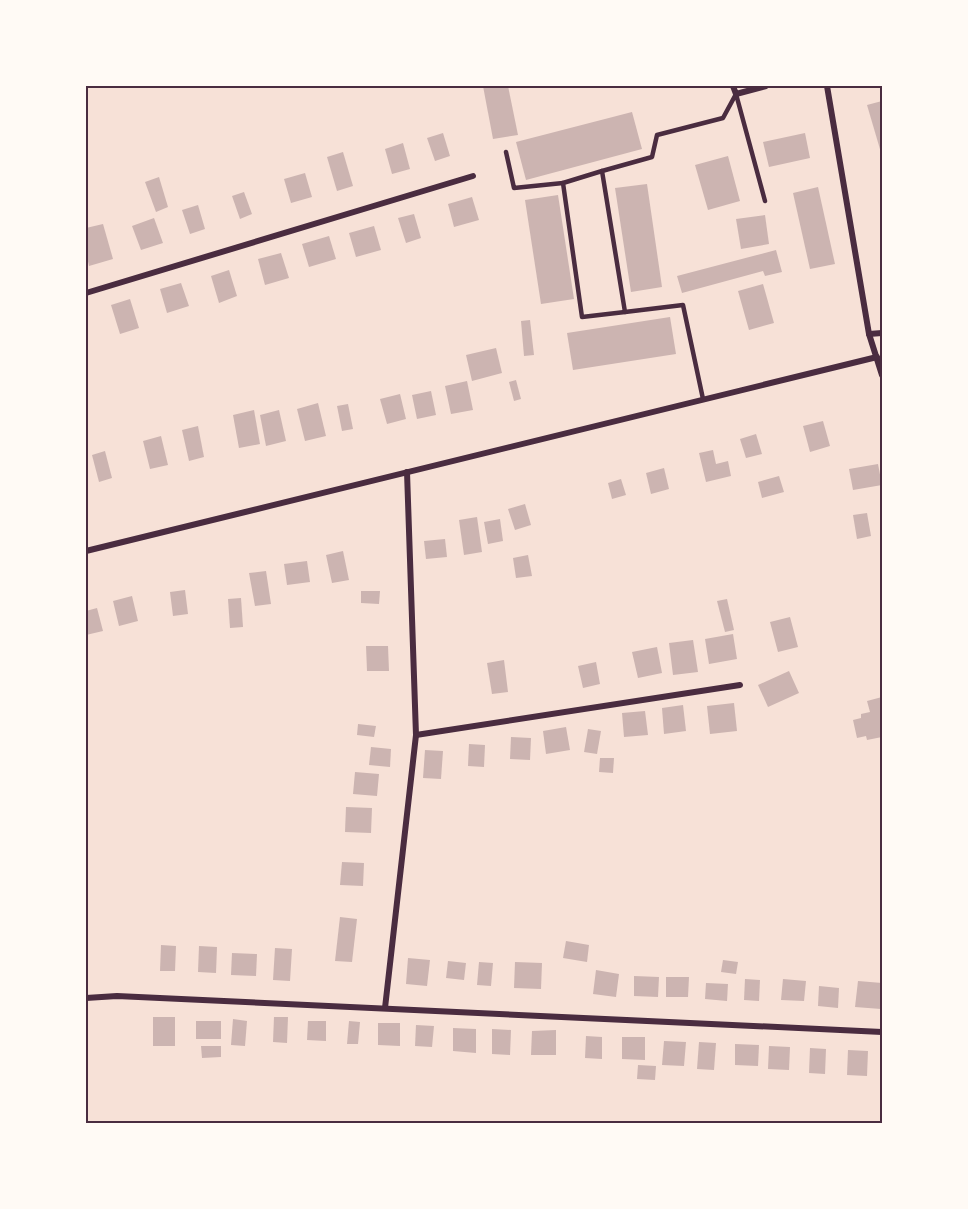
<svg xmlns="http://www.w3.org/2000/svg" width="968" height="1209" viewBox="0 0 968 1209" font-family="'IBM Plex Serif',serif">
<rect width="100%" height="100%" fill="#f7e1d7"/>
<!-- building -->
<g fill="#ccb4b1">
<path d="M483 86H508L518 135 493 139Z"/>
<path d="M882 101V156L867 105Z"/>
<path d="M632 112 642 149 526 180 516 142Z"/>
<path d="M443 133 450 156 435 161 427 138Z"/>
<path d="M805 133 810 158 769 167 763 142Z"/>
<path d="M403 143 410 169 392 174 385 149Z"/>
<path d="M343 152 353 186 337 191 327 157Z"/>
<path d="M728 156 740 201 708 210 695 165Z"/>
<path d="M305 173 312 197 291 203 284 179Z"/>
<path d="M159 177 168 207 156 212 145 182Z"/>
<path d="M647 184 662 287 631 292 615 188Z"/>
<path d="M818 187 835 264 810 269 793 193Z"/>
<path d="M244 192 252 214 240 219 232 196Z"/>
<path d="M558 195 574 299 541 304 525 200Z"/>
<path d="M472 197 479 220 454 227 448 204Z"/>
<path d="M198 205 205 229 190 234 182 210Z"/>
<path d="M414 214 421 238 406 243 398 218Z"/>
<path d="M765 215 769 244 741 249 736 219Z"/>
<path d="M154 218 163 243 141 250 132 226Z"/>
<path d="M103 224 113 259 89 266 86 252V228Z"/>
<path d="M374 226 381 250 356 257 349 233Z"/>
<path d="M329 236 336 259 309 267 302 244Z"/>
<path d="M776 250 782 272 765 276 763 271 682 293 677 276Z"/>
<path d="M281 253 289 278 265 285 258 259Z"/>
<path d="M229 270 237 296 219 303 211 276Z"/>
<path d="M181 283 189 306 167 313 160 289Z"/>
<path d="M763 284 774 323 749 330 738 291Z"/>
<path d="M130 299 139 328 120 334 111 305Z"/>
<path d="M670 317 676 354 573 370 567 333Z"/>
<path d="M530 320 534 355 524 356 521 321Z"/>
<path d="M496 348 502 373 472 381 466 355Z"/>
<path d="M516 380 521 399 514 401 509 382Z"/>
<path d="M467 381 473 410 451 414 445 386Z"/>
<path d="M431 391 436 415 417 419 412 395Z"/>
<path d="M400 394 406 419 387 424 380 399Z"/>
<path d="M318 403 326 436 305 441 297 409Z"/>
<path d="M348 404 353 429 342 431 337 406Z"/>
<path d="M254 410 260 444 239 448 233 415Z"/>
<path d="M279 410 286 441 266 446 260 415Z"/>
<path d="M823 421 830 446 810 452 803 426Z"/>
<path d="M198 426 204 457 189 461 182 430Z"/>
<path d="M756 434 762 454 746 458 740 439Z"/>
<path d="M161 436 168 465 150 469 143 441Z"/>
<path d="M713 450 716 464 728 461 731 476 706 482 699 453Z"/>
<path d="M105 451 112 478 99 482 92 455Z"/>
<path d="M878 464 882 485 853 490 849 469Z"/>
<path d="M664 468 669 489 651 494 646 473Z"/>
<path d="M779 476 784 492 762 498 758 482Z"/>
<path d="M621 479 626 495 612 499 608 483Z"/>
<path d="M525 504 531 525 515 530 508 509Z"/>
<path d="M867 513 871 536 857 539 853 515Z"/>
<path d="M477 517 482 552 464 555 459 520Z"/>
<path d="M500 519 503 541 488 544 484 522Z"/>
<path d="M445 539 447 557 426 559 424 541Z"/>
<path d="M343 551 349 580 332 583 326 555Z"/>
<path d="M528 555 532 576 516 578 513 558Z"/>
<path d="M307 561 310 582 287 585 284 564Z"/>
<path d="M266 571 271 604 255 606 249 573Z"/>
<path d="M185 590 188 614 173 616 170 592Z"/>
<path d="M361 591H380L379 604 361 603Z"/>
<path d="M132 596 138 621 119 626 113 601Z"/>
<path d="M241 598 243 627 230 628 228 599Z"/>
<path d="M727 599 734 630 725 632 717 601Z"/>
<path d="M97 608 103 631 86 635V611Z"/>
<path d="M790 617 798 647 778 652 770 622Z"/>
<path d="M733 634 737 659 709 664 705 639Z"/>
<path d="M693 640 698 672 673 675 669 643Z"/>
<path d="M366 646H388L389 671H367Z"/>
<path d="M657 647 662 673 638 678 632 652Z"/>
<path d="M504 660 508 692 492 694 487 663Z"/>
<path d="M596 662 600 684 583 688 578 666Z"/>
<path d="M789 671 799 693 768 707 758 685Z"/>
<path d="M882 697V737L867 740 866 736 857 738 853 720 861 718V714L870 712 867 701Z"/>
<path d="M734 703 737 731 710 734 707 706Z"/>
<path d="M683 705 686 731 664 734 662 708Z"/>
<path d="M645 711 648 735 624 737 622 713Z"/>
<path d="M358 724 376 726 374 737 357 735Z"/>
<path d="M566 727 570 750 546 754 543 731Z"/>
<path d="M588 729 601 731 597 754 584 752Z"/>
<path d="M511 737 531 738 530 760 510 759Z"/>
<path d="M469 744 485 745 484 767 468 766Z"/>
<path d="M371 747 391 749 390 767 369 765Z"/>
<path d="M425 750 443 751 441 779 423 778Z"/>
<path d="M600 758H614L613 773 599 772Z"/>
<path d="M355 772 379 774 377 796 353 794Z"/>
<path d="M346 807 372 808 371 833 345 832Z"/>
<path d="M342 862 364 863 363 886 340 885Z"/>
<path d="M340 917 357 919 352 962 335 961Z"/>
<path d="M566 941 589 945 587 962 563 958Z"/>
<path d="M161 945 176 946 175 971H160Z"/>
<path d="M199 946 217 947 216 973 198 972Z"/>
<path d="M275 948 292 949 290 981 273 980Z"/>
<path d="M232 953 257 954 256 976 231 975Z"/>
<path d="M408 958 430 960 427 986 406 984Z"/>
<path d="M723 960 738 962 736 974 721 972Z"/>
<path d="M448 961 466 963 464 980 446 978Z"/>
<path d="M479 962 493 963 491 986 477 985Z"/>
<path d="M515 962 542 963 541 989 514 988Z"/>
<path d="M596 970 619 974 616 997 593 994Z"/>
<path d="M634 976 659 977 658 997 634 996Z"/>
<path d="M666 977H689L688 997H666Z"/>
<path d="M745 979 760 980 759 1001 744 1000Z"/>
<path d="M783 979 806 981 804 1001 781 1000Z"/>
<path d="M858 981 882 983 881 1009 855 1007Z"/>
<path d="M706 983 728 984 727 1001 705 999Z"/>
<path d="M819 986 839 988 838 1008 818 1006Z"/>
<rect x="153" y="1017" width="22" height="29"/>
<path d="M274 1017H288L287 1043 273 1042Z"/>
<path d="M233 1019 247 1021 245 1046 231 1045Z"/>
<rect x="196" y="1021" width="25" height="18"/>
<path d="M308 1021H326V1041L307 1040Z"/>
<path d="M349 1021 360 1022 358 1044H347Z"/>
<path d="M378 1023H400V1046L378 1045Z"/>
<path d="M416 1025 434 1026 432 1047 415 1046Z"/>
<path d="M453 1028 476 1029V1053L453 1051Z"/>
<path d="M492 1029 511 1030 510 1055 492 1054Z"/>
<path d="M556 1030V1055H531L532 1031Z"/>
<path d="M586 1036 602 1037V1059L585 1058Z"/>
<path d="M622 1037H645V1060L622 1059Z"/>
<path d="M664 1041 686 1042 684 1066 662 1065Z"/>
<path d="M699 1042 716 1043 714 1070 697 1069Z"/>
<path d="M735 1044 759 1045 758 1066 735 1065Z"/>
<path d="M201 1046H221V1057L202 1058Z"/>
<path d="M769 1046 790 1047 789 1070 768 1069Z"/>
<path d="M810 1048 826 1049 825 1074 809 1073Z"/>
<path d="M848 1050 868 1051 867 1076 847 1075Z"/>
<path d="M638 1065 656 1066 655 1080 637 1079Z"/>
</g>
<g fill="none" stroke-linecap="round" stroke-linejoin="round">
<!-- service -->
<g stroke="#4a2c40" stroke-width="4.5">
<path d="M506 152 514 188 563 183"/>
<path d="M602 171 563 183 582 317 625 312"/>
<path d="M703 399 683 305 625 312 602 171 652 157 657 135 723 118 736 94 765 201"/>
</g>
<!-- minor -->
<g stroke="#4a2c40" stroke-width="6">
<path d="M733 86 736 94 766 86"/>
<path d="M827 86 869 334 882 375"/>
<path d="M86 293 473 176"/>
<path d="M869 334 882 333"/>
<path d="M86 551 877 357"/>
<path d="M416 735 740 685"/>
<path d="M86 998 117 996 882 1032"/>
<path d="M385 1008 416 735 407 472"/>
</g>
</g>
<!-- border -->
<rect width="968" height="1209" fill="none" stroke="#fffaf5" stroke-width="174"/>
<rect x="87" y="87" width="794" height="1035" fill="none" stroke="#4a2c40" stroke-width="2"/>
</svg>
